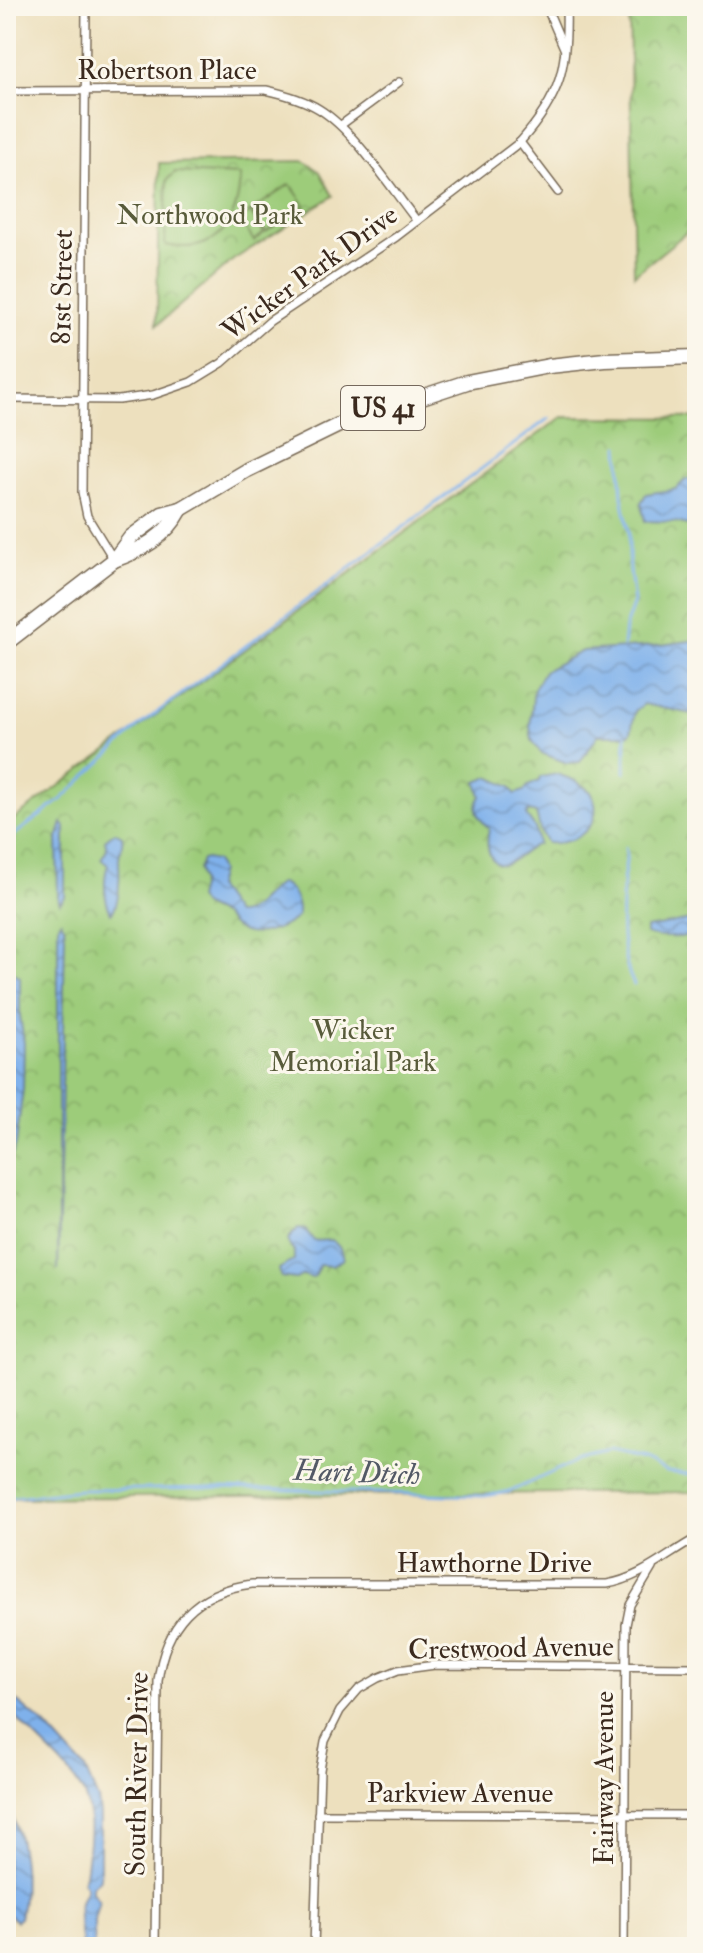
<svg xmlns="http://www.w3.org/2000/svg" width="703" height="1953" viewBox="0 0 703 1953" font-family="'IM FELL Double Pica',serif">
<defs>
<pattern id="park-crowns" width="20" height="18" patternUnits="userSpaceOnUse" patternTransform="scale(2)"><rect width="20" height="18" fill="#9dcc7a"/><path d="M2 6a3 3 0 1 1 6 0M12 15a3 3 0 1 1 6 0" fill="none" stroke="#88af69"/></pattern>
<pattern id="water-waves" width="16" height="10" patternUnits="userSpaceOnUse" patternTransform="scale(2)"><rect width="16" height="10" fill="#7fb1eb"/><path d="M0 5q4-4 8 0t8 0" fill="none" stroke="#6990be"/></pattern>
</defs>
<rect width="100%" height="100%" fill="#fbf7ec"/>
<filter id="ink" filterUnits="userSpaceOnUse"><feTurbulence type="fractalNoise" baseFrequency=".0125" numOctaves="2"/><feDisplacementMap in="SourceGraphic" scale="16" xChannelSelector="R" yChannelSelector="G"/><feConvolveMatrix kernelMatrix="1 2 1 2 8 2 1 2 1" color-interpolation-filters="sRGB"/></filter>
<filter id="wash" filterUnits="userSpaceOnUse"><feTurbulence type="fractalNoise" baseFrequency=".006" numOctaves="4" result="noise"/><feDisplacementMap in="SourceGraphic" scale="32" xChannelSelector="R" yChannelSelector="G"/><feGaussianBlur stdDeviation="1.8" result="paint"/><feColorMatrix in="noise" values="0 0 0 0 0 0 0 0 0 0 0 0 0 0 0 0 0 1.4 0 .05"/><feComposite in="paint" operator="in"/></filter>
<g filter="url(#wash)">
<rect width="100%" height="100%" fill="#ede0be"/>
<!-- park -->
<g fill="url(#park-crowns)" stroke="#6c7b4c" stroke-width="2">
<path d="M629 6H697V224L634 275Z"/>
<path d="M304 161 320 172 333 196 233 260 157 325 159 163Z"/>
<path d="M562 417 697 418V1492L6 1498V825Z"/>
</g>
<!-- pitch -->
<g fill="#9dcc7a" stroke="#6c7b4c" stroke-width="2">
<path d="M175 172 240 175C239 222 217 256 165 245L167 180Z"/>
<path d="M290 184 305 205 266 232 251 211Z"/>
<path d="M250 212 264 233 254 241 240 220Z"/>
</g>
<!-- water -->
<g fill="url(#water-waves)" stroke="#5d6e84" stroke-width="2">
<path d="M697 476V527L675 522 645 521 641 503 646 494 676 489 685 480Z"/>
<path d="M697 640V715L644 704 635 711 631 732 628 735H598L580 762 567 763 541 753 532 740 530 727 534 689 544 671 582 651 654 646Z"/>
<path d="M557 774 576 781 591 792C607 823 577 846 547 843L541 833 536 813 529 811 526 815 535 828 538 844C524 848 505 875 493 860 486 850 487 839 489 828 478 818 473 809 481 796L477 782 489 777 511 787 515 794 524 791 528 786 539 781 540 777Z"/>
<path d="M62 823 65 827V897L60 903 58 898 57 839Z"/>
<path d="M115 832 122 836C124 846 118 853 119 862 120 874 120 906 111 913 104 900 103 878 108 865L101 859 107 849 105 840Z"/>
<path d="M206 859 216 861 220 871 216 887 235 914C256 915 264 891 281 883 292 887 301 906 297 917 283 929 255 940 237 929 231 926 229 920 223 916 213 909 205 910 197 899L201 883 198 869 202 860Z"/>
<path d="M691 920 696 930 694 935C684 938 653 938 646 934V928Z"/>
<path d="M61 921 64 926 65 936 58 1270V926Z"/>
<path d="M15 973 20 977V1016L24 1043 23 1089 16 1145 6 1172V974Z"/>
<path d="M298 1228 305 1229 314 1241 332 1240 340 1248 343 1259 332 1266 319 1265 316 1275 312 1278 303 1275 296 1279 281 1277 279 1269 294 1260V1251L290 1247 288 1239Z"/>
<path d="M6 1673 13 1698 45 1725 85 1769 98 1800 100 1814V1879L92 1886V1892L99 1901 94 1919V1947H82C81 1934 76 1911 81 1899 84 1889 90 1891 82 1881L85 1875C88 1853 93 1822 86 1800 73 1762 10 1724 6 1698 5 1691 6 1681 6 1673Z"/>
<path d="M6 1801C23 1835 28 1881 20 1918L16 1921 6 1913Z"/>
</g>
<g fill="none" stroke-linecap="round" stroke-linejoin="round">
<!-- stream -->
<g stroke="#7fb1eb" stroke-width="3">
<path d="M619 446 622 496 629 532V562L634 602 625 627 623 647"/>
<path d="M625 772 626 736"/>
<path d="M6 841 61 800 139 726 549 418"/>
<path d="M625 847C629 860 623 872 623 885 621 918 619 955 634 985"/>
<path d="M6 1498 80 1490 220 1488 484 1496 509 1492 577 1461 609 1453 644 1461 667 1472 697 1475"/>
</g>
</g>
</g>
<g filter="url(#ink)">
<g fill="none" stroke-linecap="round" stroke-linejoin="round">
<!-- street casing -->
<g stroke="#796a56" stroke-width="10">
<g id="street">
<path d="M86 6 82 492 87 516 114 560"/>
<path d="M546 6 564 48"/>
<path d="M6 91 266 90C284 94 303 99 319 109 355 131 390 187 417 221"/>
<path d="M341 125 399 82"/>
<path d="M520 142 558 192"/>
<path d="M6 399 119 400 153 395 191 382 222 363 270 321 396 237 520 142C561 96 568 67 566 6"/>
<path d="M318 1814 697 1815"/>
<path d="M155 1947 158 1681C165 1625 196 1591 252 1584H607C642 1578 667 1554 697 1538"/>
<path d="M314 1947 320 1770 325 1741 340 1711 359 1689 378 1678 398 1670 435 1665 697 1667"/>
<path d="M624 1947 626 1625 630 1605 652 1568"/>
</g>
</g>
<!-- highway casing -->
<g stroke="#796a56" stroke-width="17">
<g id="highway">
<path d="M114 560C142 550 166 537 181 509"/>
<path d="M6 643 114 560 131 537 162 514 181 509 247 470 343 423 467 382 549 366 605 360 697 357"/>
</g>
</g>
<!-- street -->
<use href="#street" stroke="#fff" stroke-width="7"/>
<!-- highway -->
<use href="#highway" stroke="#fff" stroke-width="14"/>
</g>
</g>
<g text-anchor="middle" stroke-width="6" stroke-linejoin="round" paint-order="stroke">
<!-- shield labels -->
<rect fill="#fbf7ec" stroke="#75685c" stroke-width="2" x="341" y="386" width="84" height="44" rx="6"/>
<g font-size="26" font-weight="bold" fill="#3b2a1e">
<text x="383" y="417">US 41</text>
</g>
<!-- street labels -->
<g font-size="28" fill="#3b2a1e" stroke="#fbf7ec">
<text x="167" y="79">Robertson Place</text>
<text transform="translate(309 272) rotate(-36)" y="10">Wicker Park Drive</text>
<text transform="translate(61 287) rotate(-89)" y="10">81st Street</text>
<text x="494" y="1572">Hawthorne Drive</text>
<text transform="translate(511 1647) rotate(-1)" y="10">Crestwood Avenue</text>
<text transform="translate(136 1774) rotate(-89)" y="10">South River Drive</text>
<text transform="translate(603 1778) rotate(-90)" y="10">Fairway Avenue</text>
<text x="460" y="1802">Parkview Avenue</text>
</g>
<!-- park labels -->
<g font-size="28" fill="#585b3a" stroke="#fbf7ec">
<text x="210" y="224">Northwood Park</text>
<text x="353" y="1039">Wicker<tspan x="353" dy="32">Memorial Park</tspan></text>
</g>
<!-- water labels -->
<g font-size="30" font-style="italic" fill="#535966" stroke="#fbf7ec">
<text transform="translate(357 1472) rotate(2)" y="10">Hart Dtich</text>
</g>
</g>
<!-- margin -->
<rect width="703" height="1953" fill="none" stroke="#fbf7ec" stroke-width="32"/>
</svg>
